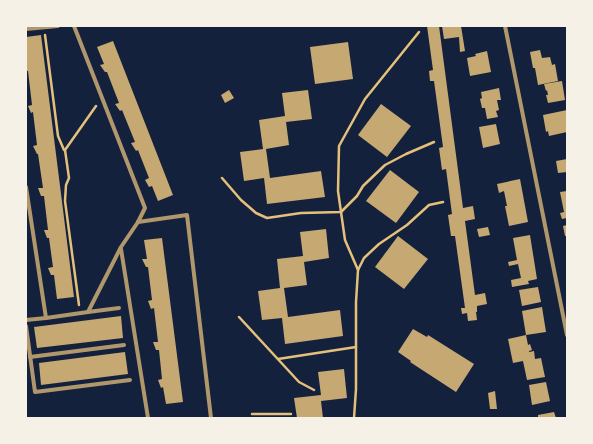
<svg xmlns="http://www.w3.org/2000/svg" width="593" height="444" viewBox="0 0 593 444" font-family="'Crimson Pro',serif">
<rect width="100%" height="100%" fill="#14213d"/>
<!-- building -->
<g fill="#c6a872">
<path d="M427 26H439L463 208 473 206 475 219 465 221 475 295 485 293 487 304 477 306V312H476L477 320 468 321 467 313 462 314 461 308H465L455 236H451L448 215 452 214 446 169 442 170 439 148 443 147 434 81H430L429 71 433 70Z"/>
<path d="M442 26H461L465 51 460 52 459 37 444 39Z"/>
<path d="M41 35 74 297 57 299 54 275H51L48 268 53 267 49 238H47L44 230H48L44 196H41L38 188H43L38 154H37L33 146 37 145 33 112 31 113 28 106 32 105 28 71H26V63H27L26 55V37Z"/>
<path d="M113 41 173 195 158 201 152 186 149 187 145 180 149 178 138 150 136 151 131 143 135 142 122 110 120 111 115 104 119 103 107 72H105L100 65 104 64 97 47Z"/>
<path d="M348 42 353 79 315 84 310 47Z"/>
<path d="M540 50 542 58 550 57 552 65 555 64 558 81 538 85 535 68H533L530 52Z"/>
<path d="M487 51 491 72 470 76 467 58 476 56 475 54Z"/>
<path d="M562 81 565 100 548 103 546 95H548L547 90 546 91 544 84Z"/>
<path d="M499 88 501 100H497L499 110 496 111 498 117 487 119 485 108H482L480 99 482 98 481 92Z"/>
<path d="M229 90 234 98 225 103 221 95Z"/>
<path d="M308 90 312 119 286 122 289 145 266 149 270 178 321 171 325 197 267 204 264 178 244 181 240 152 263 149 259 120 285 116 282 93Z"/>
<path d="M381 104 411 126 387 157 358 135Z"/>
<path d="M567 110V132L549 136 548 131 546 132 543 115Z"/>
<path d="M496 124 500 144 483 148 479 127Z"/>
<path d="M567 159V172L558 173 556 161Z"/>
<path d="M390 170 419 192 396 223 366 201Z"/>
<path d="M520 179 528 222 509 226 505 206H507L504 191 499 193 497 184Z"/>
<path d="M567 191V218L562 219 560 213 564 212 560 192Z"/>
<path d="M567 225V236H565L563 226Z"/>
<path d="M488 227 490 235 479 237 477 229Z"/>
<path d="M326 229 329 258 304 262 307 285 284 288 288 317 340 310 343 336 285 344 282 318 262 320 258 291 280 288 277 259 303 256 300 232Z"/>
<path d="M530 235 537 279 528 281 529 284 512 287 511 280 521 278 518 264 509 266 508 262 517 260 513 238Z"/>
<path d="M398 236 428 259 404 289 375 267Z"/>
<path d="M162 238 183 402 166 404 163 387 161 388 158 380 162 379 159 350H156L153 342H158L154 308 151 309 148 301 152 300 148 267H146L142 259H147L144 240Z"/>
<path d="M538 287 541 302 522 306 519 290Z"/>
<path d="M542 307 546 332 526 335 522 311Z"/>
<path d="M121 316 123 338 37 348 34 327Z"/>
<path d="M413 329 427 337 428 335 474 364 456 392 410 362 411 361 398 352Z"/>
<path d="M526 335 528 345 530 344 532 350 529 351V352L534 351 535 359 541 358 545 377 527 380 523 361 513 363 508 339Z"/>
<path d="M125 352 128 374 41 385 39 363Z"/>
<path d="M344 369 347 398 321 401 323 418H297L294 398 321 395 318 372Z"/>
<path d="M546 382 550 401 532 405 529 385Z"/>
<path d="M495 391 497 409H490L488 393Z"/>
<path d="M554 412 556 418H538V415Z"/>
</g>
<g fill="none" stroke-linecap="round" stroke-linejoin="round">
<!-- path -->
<g stroke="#e5c07b" stroke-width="2.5">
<path d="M45 35 58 136 64 150"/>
<path d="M222 178 241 200 256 213 267 218 301 213 341 212 357 196 363 186 385 165 406 154 434 142"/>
<path d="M358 270 345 240 338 191 339 146 365 99 419 32"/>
<path d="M79 305 65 201 66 185 69 178 65 150 96 106"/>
<path d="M239 317 299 382 314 390"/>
<path d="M278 359 356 347"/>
<path d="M252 414H291"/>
<path d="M354 418 356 389V302L358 270 364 258 379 244 407 225 429 205 443 202"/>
</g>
<!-- minor -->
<g stroke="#b1986c" stroke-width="4">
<path d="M505 26 567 335"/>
<path d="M26 29 58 26"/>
<path d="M26 187 46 318 88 312 121 247 138 222 145 208 74 26"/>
<path d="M138 222 187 215 211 418"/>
<path d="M121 249 148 418"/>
<path d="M88 312 119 308"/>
<path d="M26 320 46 318"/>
<path d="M26 326 35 392 130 380"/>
<path d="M30 357 124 345"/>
</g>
</g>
<!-- border -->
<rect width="593" height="444" fill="none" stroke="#f6f1e7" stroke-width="54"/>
</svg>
